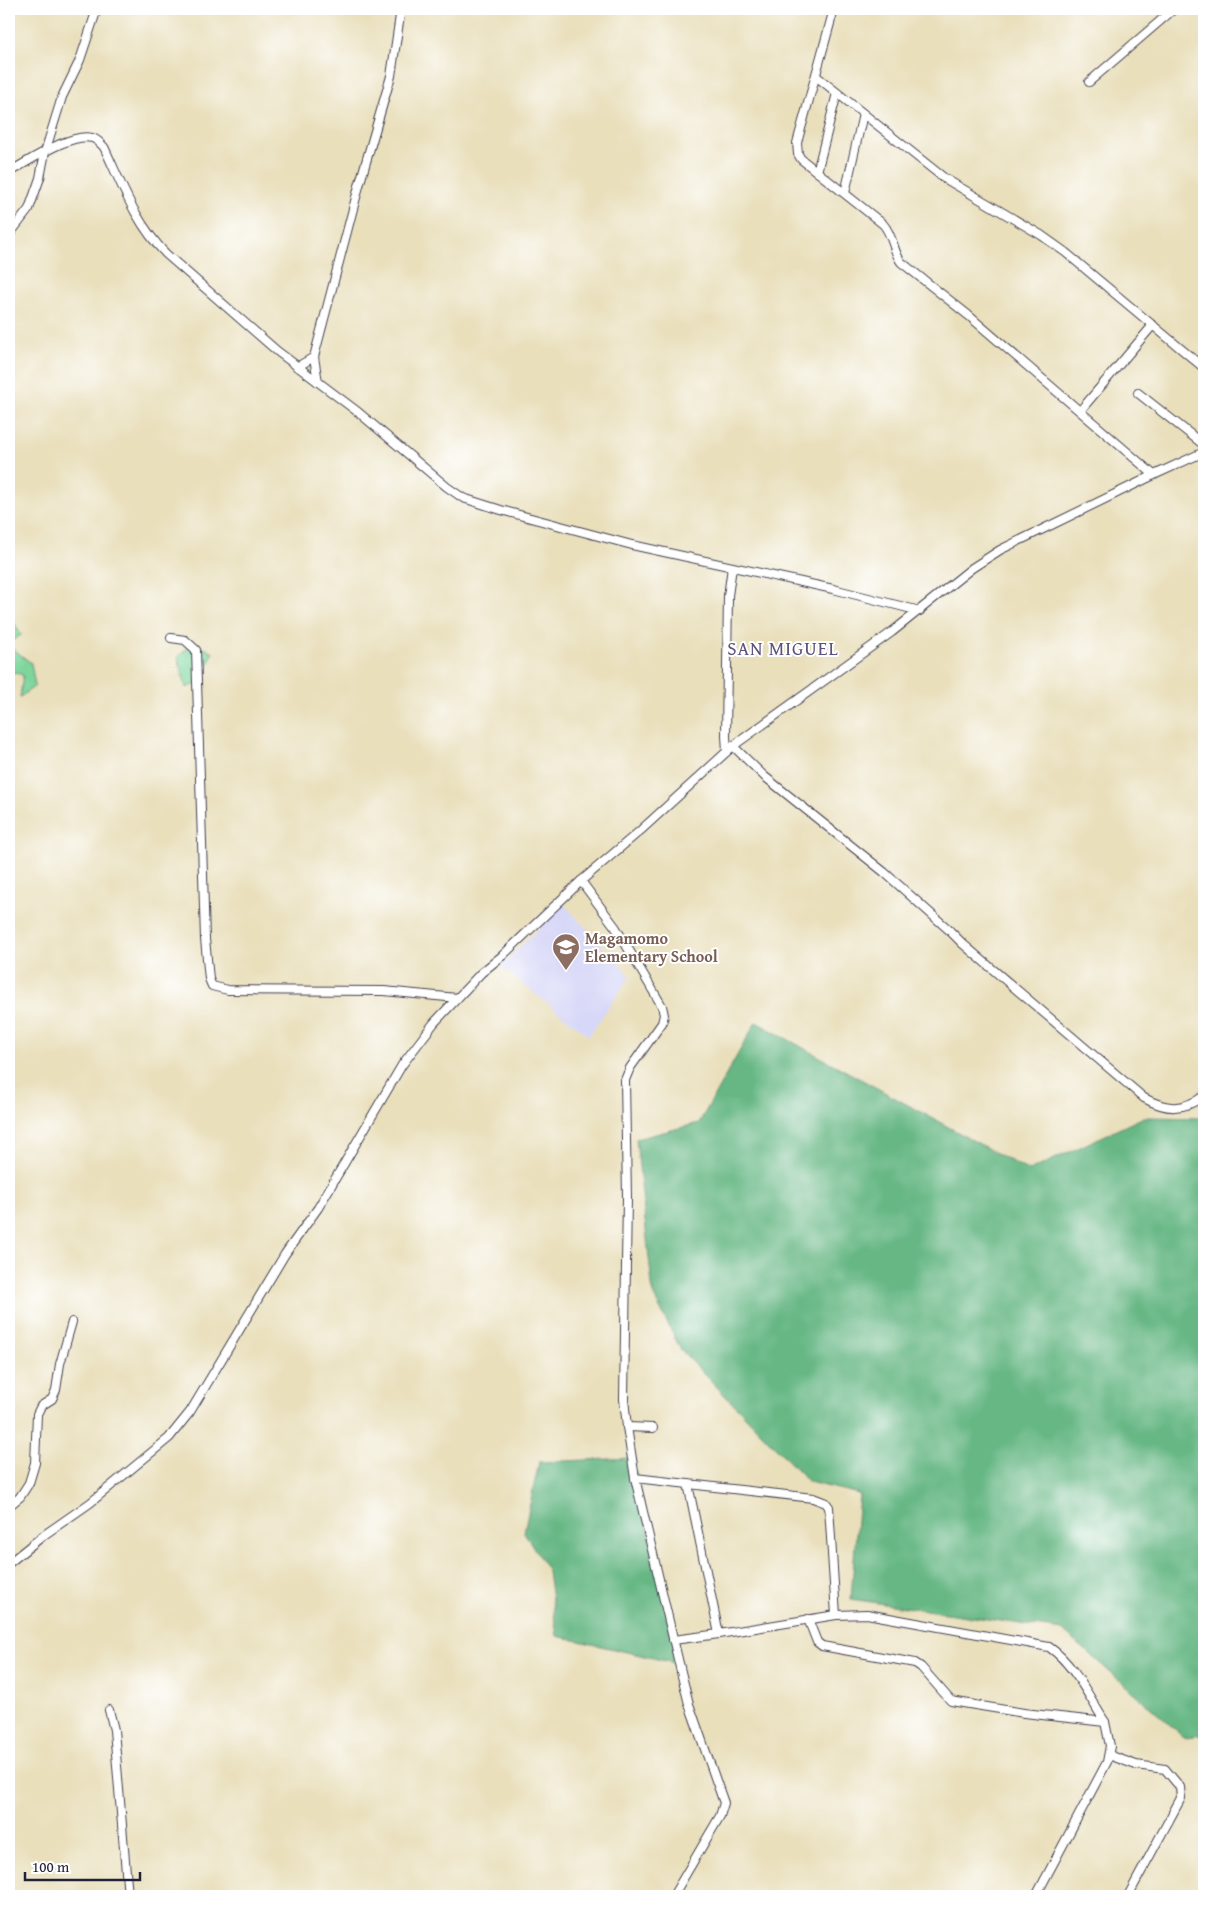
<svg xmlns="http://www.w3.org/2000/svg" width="1213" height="1905" viewBox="0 0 1213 1905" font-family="'Gentium Book Plus',serif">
<rect width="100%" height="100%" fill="#fff"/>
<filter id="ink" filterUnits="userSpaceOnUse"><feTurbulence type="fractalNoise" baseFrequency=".02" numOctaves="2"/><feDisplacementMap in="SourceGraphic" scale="10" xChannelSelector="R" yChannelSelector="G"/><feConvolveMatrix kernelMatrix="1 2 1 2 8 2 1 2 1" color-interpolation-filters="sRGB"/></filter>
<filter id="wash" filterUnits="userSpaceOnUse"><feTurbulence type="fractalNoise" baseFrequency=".0096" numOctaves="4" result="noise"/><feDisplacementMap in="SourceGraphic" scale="20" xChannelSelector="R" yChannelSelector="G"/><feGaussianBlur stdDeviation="1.12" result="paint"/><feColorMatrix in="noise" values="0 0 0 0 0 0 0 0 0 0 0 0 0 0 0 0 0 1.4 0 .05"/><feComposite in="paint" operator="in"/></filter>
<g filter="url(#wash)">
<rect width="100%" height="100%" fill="#e9dfbb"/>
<!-- built -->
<path fill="#d7d7f8" d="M564 904 630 976 589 1036 500 966Z"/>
<!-- green -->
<g fill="#7ed69c" stroke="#507c6c">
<path d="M11 617 21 635 9 643V620Z"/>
<path d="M193 643 213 652 202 682 186 688 178 657Z"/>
<path d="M9 646 31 663 35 686 20 697 23 675 9 671Z"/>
</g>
<!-- forest -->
<g fill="#66b784" stroke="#446c60">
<path d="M756 1022 1029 1171 1144 1117 1204 1118V1735L1184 1737 1062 1630 851 1599 859 1494 809 1482 681 1350 653 1294 636 1139 699 1123Z"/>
<path d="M633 1458 679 1664 557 1636 548 1571 524 1532 539 1462Z"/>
</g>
</g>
<g filter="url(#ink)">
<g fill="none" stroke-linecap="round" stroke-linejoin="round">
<!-- street casing -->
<g stroke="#403e4e" stroke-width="10">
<g id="street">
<path d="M834 9 797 143 798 154 801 159 883 224C893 235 893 251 901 262L968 315 1154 475"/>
<path d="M816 76 944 178 1041 235 1065 252 1204 368"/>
<path d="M1089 82 1174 9"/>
<path d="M9 172C28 162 71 132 92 138 97 139 100 143 104 147 122 185 136 224 166 254L277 351 358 412 447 487 463 498 501 510 632 545 833 589 920 611"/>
<path d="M817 172 837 93"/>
<path d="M845 193 863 114"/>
<path d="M9 235 29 209 40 178 45 152 62 97 80 60 97 9"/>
<path d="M297 367 314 357"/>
<path d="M318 382 314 357 359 186 391 76 401 9"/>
<path d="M1138 393 1204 445"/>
<path d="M1080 411 1153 325"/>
<path d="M171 638 185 640 196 650 205 939 209 979 212 986 228 990 384 991 457 998"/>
<path d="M733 746 764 776 884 872 948 929 963 944 1144 1098C1166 1110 1183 1111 1204 1096"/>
<path d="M727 751 726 736 728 596 732 567"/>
<path d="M581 881 616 928 662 1006 664 1015 662 1023 630 1068 625 1080 627 1198 624 1399 627 1427 635 1478 682 1676 689 1704 724 1803 720 1816 673 1896"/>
<path d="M627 1427 653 1428"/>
<path d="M635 1478 813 1498 826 1503 829 1507 836 1615 719 1634 673 1640"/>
<path d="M688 1484 719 1634"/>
<path d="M9 1506 20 1497 29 1483 35 1463 37 1414 41 1406 52 1399 56 1390 60 1364 72 1322"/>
<path d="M9 1563 44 1535 90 1503 169 1438 190 1412 285 1254 318 1208 402 1065 434 1023 481 973 502 956 581 881 641 830 733 746 892 632 972 568 1000 550 1154 475 1204 452"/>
<path d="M808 1619 817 1642 822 1646 915 1663 921 1667 951 1701 1024 1713 1105 1722C1089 1697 1074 1664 1049 1647L867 1614 836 1615"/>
<path d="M109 1710 114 1730 128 1896"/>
<path d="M1109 1755 1136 1765 1165 1769 1180 1787 1181 1798 1128 1896"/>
<path d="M1036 1896 1107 1762 1110 1746 1105 1722"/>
</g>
</g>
<!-- street -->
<use href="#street" stroke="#fff" stroke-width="8"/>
</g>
</g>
<!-- icons -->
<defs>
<g id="school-pin" transform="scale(1.4375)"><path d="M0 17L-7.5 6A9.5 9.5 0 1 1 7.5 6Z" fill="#8d6e63" stroke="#fff"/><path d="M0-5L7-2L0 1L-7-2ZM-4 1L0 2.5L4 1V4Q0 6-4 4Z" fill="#fff"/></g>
</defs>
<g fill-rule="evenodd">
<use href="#school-pin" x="566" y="947"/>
</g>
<g text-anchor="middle" stroke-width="4" stroke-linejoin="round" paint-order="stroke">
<!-- education labels -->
<g font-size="16" font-weight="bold" fill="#785e54" stroke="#fff" text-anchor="start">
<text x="585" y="944">Magamomo<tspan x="585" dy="18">Elementary School</tspan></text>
</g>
<!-- quarter labels -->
<g font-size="19" letter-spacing="1" fill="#5b527d" stroke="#fff">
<text x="783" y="655">SAN MIGUEL</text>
</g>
</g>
<!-- margin -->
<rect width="1213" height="1905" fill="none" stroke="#fff" stroke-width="30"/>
<!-- scale -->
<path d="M25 1872v8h115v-8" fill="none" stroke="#22223b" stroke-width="2.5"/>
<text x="32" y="1872" font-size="15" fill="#22223b" stroke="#ffffff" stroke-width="4" paint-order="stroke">100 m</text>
</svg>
